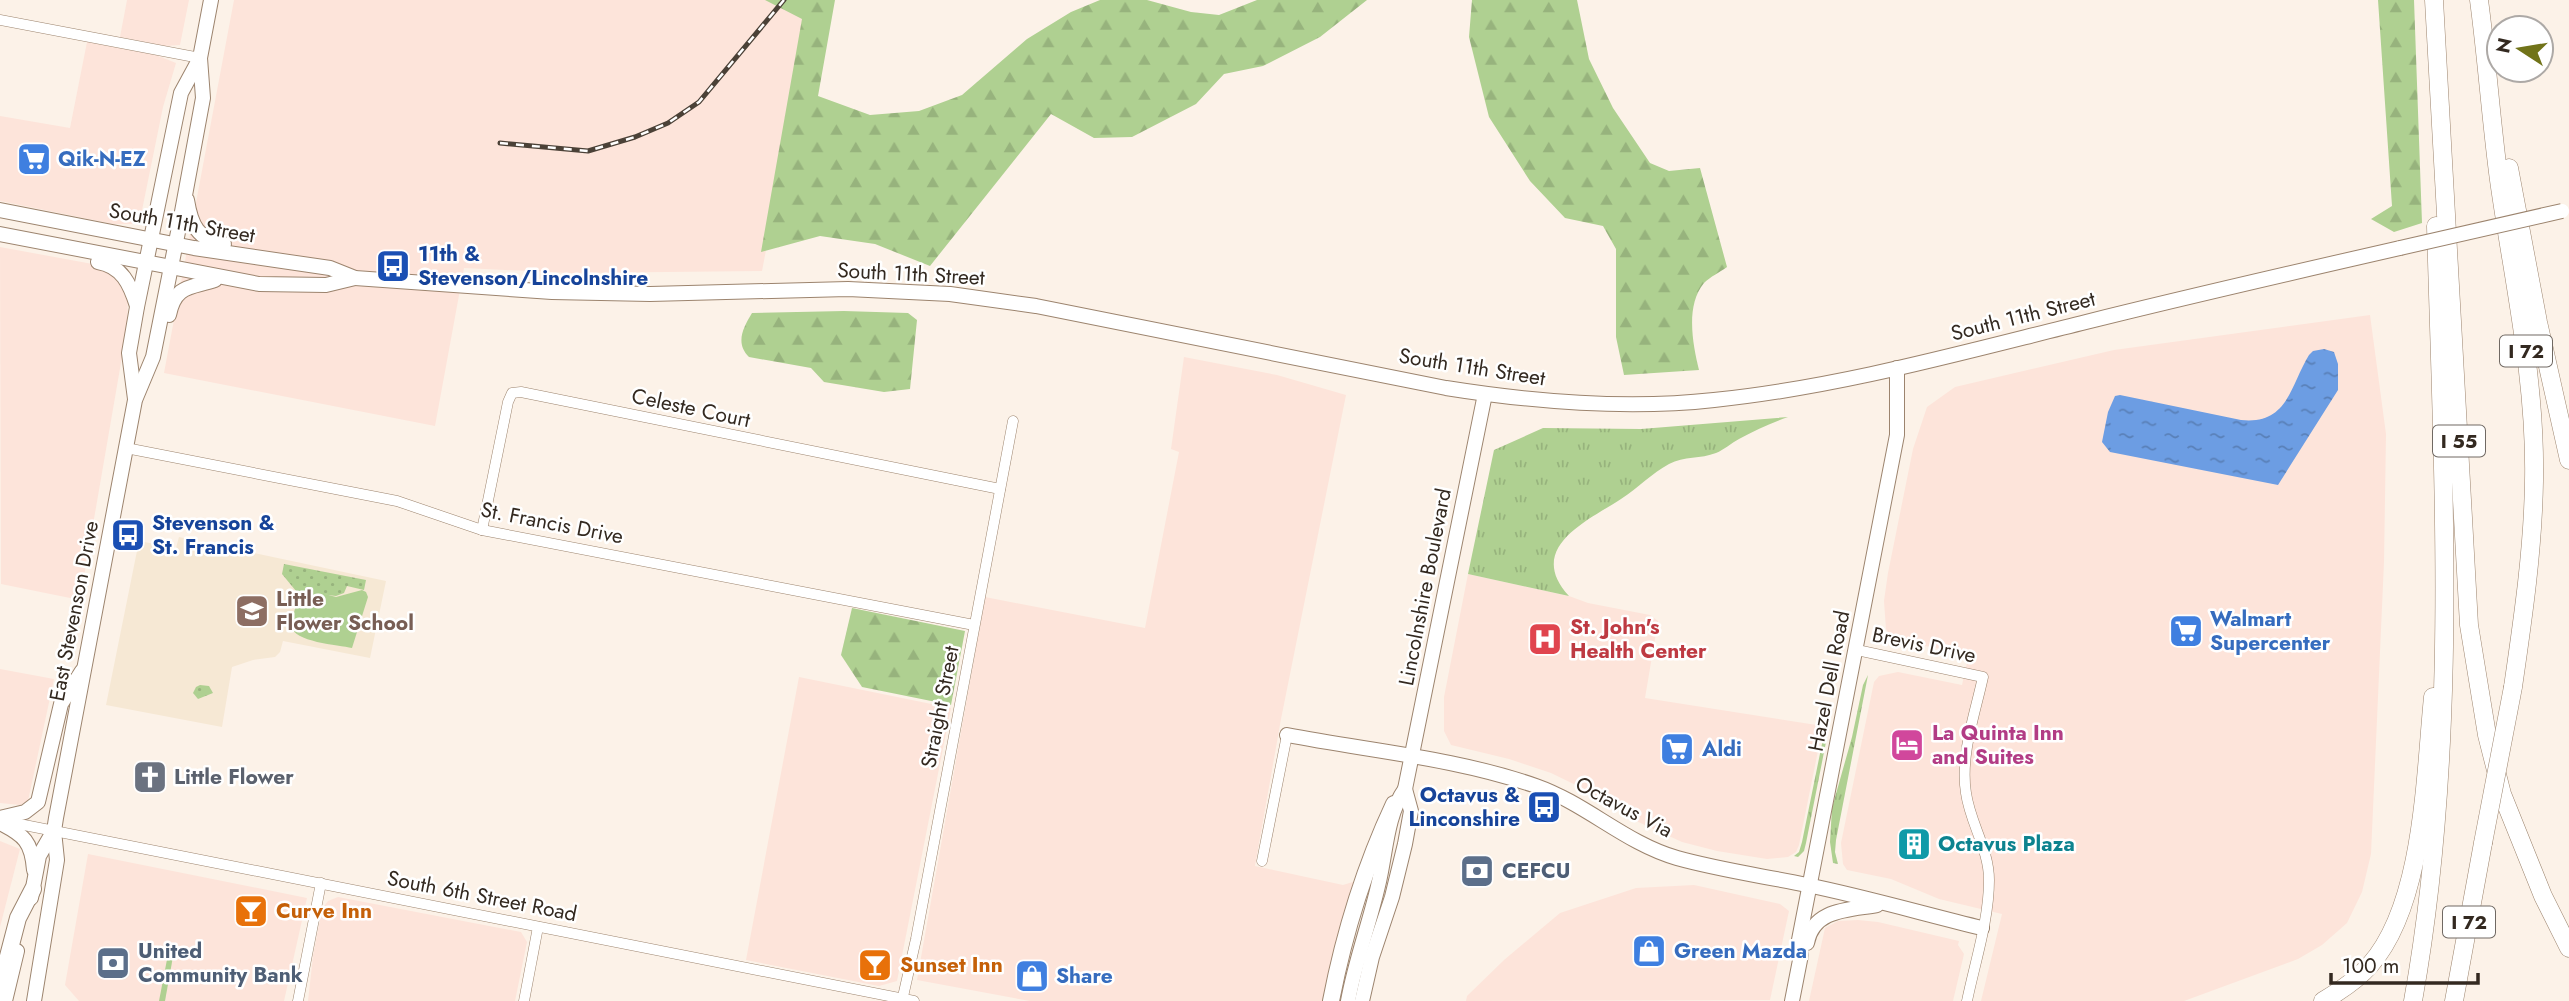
<svg xmlns="http://www.w3.org/2000/svg" width="2569" height="1001" viewBox="0 0 2569 1001" font-family="Jost,sans-serif">
<defs>
<pattern id="grass-tufts" width="24" height="20" patternUnits="userSpaceOnUse" patternTransform="scale(1.75)"><rect width="24" height="20" fill="#afd091"/><path d="M3 7l-1-3M5 7V3M7 7l1-3M15 17l-1-3M17 17v-4M19 17l1-3" fill="none" stroke="#97b37d"/></pattern>
<pattern id="forest-firs" width="22" height="20" patternUnits="userSpaceOnUse" patternTransform="scale(1.75)"><rect width="22" height="20" fill="#afd091"/><path d="M5 1l3.5 6h-7zM16 11l3.5 6h-7z" fill="#97b37d"/></pattern>
<pattern id="park-dots" width="8" height="8" patternUnits="userSpaceOnUse" patternTransform="scale(1.75)"><rect width="8" height="8" fill="#afd091"/><path d="M2 2h.1M6 6h.1" fill="none" stroke="#97b37d" stroke-width="1.8" stroke-linecap="round"/></pattern>
<pattern id="water-ripples" width="26" height="14" patternUnits="userSpaceOnUse" patternTransform="scale(1.75)"><rect width="26" height="14" fill="#6c9de3"/><path d="M2 4q2-2 4 0t4 0M15 11q2-2 4 0t4 0" fill="none" stroke="#5980b8"/></pattern>
</defs>
<rect width="100%" height="100%" fill="#fcf2e8"/>
<!-- commercial -->
<g fill="#fde4da">
<path d="M127 0H189L180 45 165 46 120 37Z"/>
<path d="M234 0H814L762 271 571 273 464 268 435 426 164 373Z"/>
<path d="M87 42 156 55 176 63 163 107 140 220 132 224H113L0 201V116L70 128Z"/>
<path d="M0 247 109 267 118 276 128 298 127 328 80 600 1 584Z"/>
<path d="M2370 315 2386 434 2384 562 2371 854 2362 892 2347 923 2322 945 2298 959 2184 1001H1981L2002 914 1939 899 1891 879 1847 870 1843 864 1841 843 1874 682 1879 676 1898 672 1962 685 1969 654 1903 642 1892 638 1886 629 1884 601 1888 573 1913 449 1927 407 1955 387 2114 350Z"/>
<path d="M1184 357 1277 375 1346 395 1281 719 1255 866 1343 885 1356 881 1325 1001H1030L917 980 985 597 1145 628 1179 452 1171 449Z"/>
<path d="M1468 574 1569 596 1588 603 1650 615 1658 621 1645 698 1823 726 1799 845 1796 852 1788 857 1767 859 1717 851 1682 842 1634 820 1586 790 1551 773 1509 759 1451 745 1444 731V697Z"/>
<path d="M0 669 54 679 28 801 20 805 0 803Z"/>
<path d="M799 677 951 708 897 981 879 986 746 960Z"/>
<path d="M0 841 20 849 0 927Z"/>
<path d="M88 854 307 898 284 1001H79L65 985Z"/>
<path d="M1694 885 1780 904 1789 911 1770 1000 1466 1001 1467 996 1504 960 1560 913 1636 888Z"/>
<path d="M338 897 521 932 527 942 515 1001H308L313 956 322 909 328 901Z"/>
<path d="M1858 920 1878 922 1959 941 1958 945 1964 954 1953 1001H1809L1825 928 1838 921Z"/>
</g>
<!-- education -->
<path fill="#f6e8d4" d="M179 537 386 581 370 658 283 641 280 652 275 657 253 660 232 667 222 727 106 705 139 541 176 548Z"/>
<!-- grass -->
<g fill="url(#grass-tufts)">
<path d="M1788 417C1771 423 1755 430 1739 439 1731 443 1724 450 1716 453 1701 459 1684 456 1669 464 1652 473 1638 488 1621 499 1587 521 1525 548 1569 596L1468 574 1494 450 1543 428 1641 429Z"/>
<path d="M1868 675 1836 840 1835 852 1838 864 1833 863 1830 842 1832 808 1852 737 1863 685Z"/>
<path d="M1825 729 1827 737 1806 843 1804 851 1798 857 1794 856 1799 852 1802 842Z"/>
<path d="M172 948 174 951 165 1001H159L169 949Z"/>
</g>
<!-- forest -->
<g fill="url(#forest-firs)">
<path d="M765 0H835L818 96 870 115 919 111 962 95 1027 39 1071 12 1100 0H1147L1191 12 1219 15 1257 0H1367L1320 37 1263 66 1224 74 1196 104 1132 137 1094 138 1051 114 930 266 875 244 820 236 761 252 802 19Z"/>
<path d="M1472 0H1577L1589 59 1613 108 1650 163 1669 171 1700 168 1727 267C1720 272 1710 277 1704 283 1685 306 1693 345 1699 370L1624 375 1616 337V249L1603 226 1565 218 1530 181 1489 117 1469 37Z"/>
<path d="M2378 0H2414L2422 223 2394 232 2371 219 2392 206Z"/>
<path d="M844 311 908 313 917 320 910 389 884 392 824 382 811 368 749 357C735 343 743 328 752 313Z"/>
<path d="M852 608 965 631 951 705 862 687 841 655Z"/>
</g>
<!-- park -->
<g fill="url(#park-dots)">
<path d="M284 564 366 580 364 590 347 586 344 593 336 596 296 591 282 574Z"/>
<path d="M200 685 209 686 213 693 198 699 193 693 196 687Z"/>
</g>
<!-- pitch -->
<path fill="#afd091" d="M362 590 366 592 368 597 352 648C339 645 292 642 292 626 292 616 297 603 299 593H321L336 597Z"/>
<!-- water -->
<path fill="url(#water-ripples)" d="M2324 349 2334 352 2338 364V390L2278 485 2110 452 2102 442 2108 412 2115 396 2120 395 2241 420C2288 425 2290 386 2309 355L2313 351Z"/>
<g fill="none" stroke-linecap="round" stroke-linejoin="round">
<!-- street casing -->
<g stroke="#9c846e" stroke-width="11">
<g id="street">
<path d="M0 20 200 58"/>
<path d="M126 448 397 501 482 530 974 625"/>
<path d="M482 530 508 402 512 393 521 392 1000 489"/>
<path d="M1857 650 1983 677C1975 714 1960 755 1966 793 1970 823 1989 849 1989 880 1989 920 1975 962 1967 1001"/>
<path d="M4 821 914 1001"/>
<path d="M1262 861 1287 735"/>
<path d="M298 1001 321 883"/>
<path d="M524 1001 538 927"/>
<path d="M902 1001 916 939 1013 421"/>
</g>
</g>
<!-- secondary casing -->
<g stroke="#9c846e" stroke-width="16">
<g id="secondary">
<path d="M187 200C191 225 198 240 224 244"/>
<path d="M0 210 194 248 330 268 355 278 552 292 650 294 848 289 950 294 1036 306 1446 388C1534 402 1625 410 1714 400 1840 387 1964 352 2086 322 2190 296 2295 272 2400 248"/>
<path d="M0 234 259 284 326 285 355 278"/>
<path d="M98 262C122 266 130 284 137 306"/>
<path d="M169 315C175 284 192 288 215 280"/>
<path d="M135 399 129 353 137 307 181 93 200 58"/>
<path d="M1287 735C1370 751 1456 758 1536 786 1587 804 1625 843 1677 858 1720 870 1764 876 1807 885 1866 897 1924 914 1982 928"/>
<path d="M0 818 25 812 38 802 61 704 82 671"/>
<path d="M0 823C24 835 32 842 34 870"/>
<path d="M31 898 39 856 53 832"/>
<path d="M1807 943C1813 909 1848 910 1877 905"/>
<path d="M5 1001 17 951"/>
<path d="M34 1001 57 860 54 831 56 818 135 400 153 357 181 217 203 98 200 58 211 0"/>
<path d="M1348 1001C1355 962 1369 925 1378 886 1386 854 1386 816 1405 789L1485 394"/>
<path d="M1362 1001 1372 957 1392 897 1405 844 1411 811 1405 789"/>
<path d="M1792 1001 1801 955 1798 945 1897 435V368"/>
</g>
</g>
<!-- primary casing -->
<g stroke="#9c846e" stroke-width="18">
<g id="primary">
<path d="M0 987 18 918 33 889"/>
<path d="M1331 1001C1344 934 1365 866 1394 804"/>
</g>
</g>
<!-- highway casing -->
<g stroke="#9c846e" stroke-width="19">
<g id="highway">
<path d="M2434 0 2469 625 2487 735 2502 794 2543 896 2569 948"/>
<path d="M2479 0C2487 60 2491 120 2499 180 2513 280 2536 378 2534 481 2533 550 2523 618 2513 687"/>
<path d="M2509 168 2538 322 2569 460"/>
<path d="M2323 1001C2340 991 2357 980 2370 965 2424 904 2425 776 2433 697"/>
<path d="M2413 1001C2459 745 2443 484 2436 226"/>
<path d="M2454 1001 2483 843"/>
</g>
</g>
<!-- street -->
<use href="#street" stroke="#fff" stroke-width="10"/>
<!-- secondary -->
<use href="#secondary" stroke="#fff" stroke-width="14"/>
<!-- primary -->
<use href="#primary" stroke="#fff" stroke-width="16"/>
<!-- highway -->
<use href="#highway" stroke="#fff" stroke-width="18"/>
<!-- rail casing -->
<g stroke="#4b4137" stroke-width="5">
<path id="rail" d="M500 143 588 151 635 137 668 123 699 102 784 0"/>
</g>
<!-- rail -->
<use href="#rail" stroke="#fff" stroke-width="2.5" stroke-dasharray="8" stroke-linecap="butt"/>
<!-- secondary-bridge casing -->
<g stroke="#9c846e" stroke-width="16" stroke-linecap="butt">
<path id="secondary-bridge" d="M2400 248 2562 211"/>
</g>
<!-- highway-bridge casing -->
<g stroke="#9c846e" stroke-width="19" stroke-linecap="butt">
<path id="highway-bridge" d="M2483 843 2513 687"/>
</g>
<!-- secondary-bridge -->
<use href="#secondary-bridge" stroke="#fff" stroke-width="14"/>
<!-- highway-bridge -->
<use href="#highway-bridge" stroke="#fff" stroke-width="18"/>
</g>
<!-- icons -->
<defs>
<g id="supermarket-square" transform="scale(1.75)"><rect x="-9" y="-9" width="18" height="18" rx="4" fill="#3f7fe0" stroke="#fff"/><path d="M-6-5.5h2.5l.6 2H6L4.5 2H-2.5L-4.4-4H-6ZM-1.5 3.2a1.3 1.3 0 1 0 .1 0ZM3 3.2a1.3 1.3 0 1 0 .1 0Z" fill="#fff"/></g>
<g id="bus-square" transform="scale(1.75)"><rect x="-9" y="-9" width="18" height="18" rx="4" fill="#1a4fb4" stroke="#fff"/><path d="M-5-6H5V4H4V6H2V4H-2V6H-4V4H-5ZM-3.5-4V0h7V-4ZM-3.5 1.2v1.5H-2V1.2ZM2 1.2v1.5H3.5V1.2Z" fill="#fff"/></g>
<g id="school-square" transform="scale(1.75)"><rect x="-9" y="-9" width="18" height="18" rx="4" fill="#8d6e63" stroke="#fff"/><path d="M0-5L7-2L0 1L-7-2ZM-4 1L0 2.5L4 1V4Q0 6-4 4Z" fill="#fff"/></g>
<g id="hospital-square" transform="scale(1.75)"><rect x="-9" y="-9" width="18" height="18" rx="4" fill="#e0444e" stroke="#fff"/><path d="M-5-5h3v3.5h4V-5h3V5h-3V1.5h-4V5h-3Z" fill="#fff"/></g>
<g id="hotel-square" transform="scale(1.75)"><rect x="-9" y="-9" width="18" height="18" rx="4" fill="#d1479c" stroke="#fff"/><path d="M-6-4.5h1.5V1H6V5H4.5V3h-9V5H-6ZM-4 0a1.8 1.8 0 1 1 3.6 0ZM.5 0V-2.5h3Q6-2.5 6 0Z" fill="#fff"/></g>
<g id="church-square" transform="scale(1.75)"><rect x="-9" y="-9" width="18" height="18" rx="4" fill="#6b7280" stroke="#fff"/><path d="M-1.2-6h2.4v3.5h3.3v2.4h-3.3V6h-2.4V-.1h-3.3v-2.4h3.3Z" fill="#fff"/></g>
<g id="building-square" transform="scale(1.75)"><rect x="-9" y="-9" width="18" height="18" rx="4" fill="#0f9aa8" stroke="#fff"/><path d="M-4-6H4V6H1V3H-1V6H-4ZM-2.5-4.3h1.7v1.8h-1.7ZM.8-4.3h1.7v1.8H.8ZM-2.5-1h1.7V.8h-1.7ZM.8-1h1.7V.8H.8Z" fill="#fff"/></g>
<g id="bank-square" transform="scale(1.75)"><rect x="-9" y="-9" width="18" height="18" rx="4" fill="#5c6f8a" stroke="#fff"/><path d="M-6-4H6V4H-6ZM0-2.3a2.3 2.3 0 1 0 0 4.6a2.3 2.3 0 1 0 0-4.6Z" fill="#fff"/></g>
<g id="bar-square" transform="scale(1.75)"><rect x="-9" y="-9" width="18" height="18" rx="4" fill="#e8710a" stroke="#fff"/><path d="M-6-5H6L.8 .8V4.5H3.5V6h-7V4.5H-.8V.8Z" fill="#fff"/></g>
<g id="shop-square" transform="scale(1.75)"><rect x="-9" y="-9" width="18" height="18" rx="4" fill="#3f7fe0" stroke="#fff"/><path d="M-5-2.5h2.3a2.7 3.5 0 0 1 5.4 0H5L5.5 6h-11ZM-1.5-2.5h3a1.5 2.3 0 0 0-3 0Z" fill="#fff"/></g>
</defs>
<g fill-rule="evenodd">
<use href="#supermarket-square" x="34" y="159"/>
<use href="#bus-square" x="393" y="266"/>
<use href="#bus-square" x="128" y="535"/>
<use href="#school-square" x="252" y="611"/>
<use href="#supermarket-square" x="2186" y="631"/>
<use href="#hospital-square" x="1545" y="639"/>
<use href="#hotel-square" x="1907" y="745"/>
<use href="#supermarket-square" x="1677" y="749"/>
<use href="#church-square" x="150" y="777"/>
<use href="#bus-square" x="1544" y="807"/>
<use href="#building-square" x="1914" y="844"/>
<use href="#bank-square" x="1477" y="871"/>
<use href="#bar-square" x="251" y="911"/>
<use href="#shop-square" x="1649" y="951"/>
<use href="#bank-square" x="113" y="963"/>
<use href="#bar-square" x="875" y="965"/>
<use href="#shop-square" x="1032" y="976"/>
</g>
<g text-anchor="middle" stroke-width="5" stroke-linejoin="round" paint-order="stroke">
<!-- shield labels -->
<g fill="#fff" stroke="#706963" stroke-width="2">
<rect x="2500" y="335.5" width="52" height="31" rx="5"/>
<rect x="2433" y="425.5" width="52" height="31" rx="5"/>
<rect x="2443" y="906.5" width="52" height="31" rx="5"/>
</g>
<g font-size="19" font-weight="bold" fill="#332920">
<text x="2526" y="358">I 72</text>
<text x="2459" y="448">I 55</text>
<text x="2469" y="929">I 72</text>
</g>
<!-- shop labels -->
<g font-size="21" font-weight="bold" fill="#366cbe" stroke="#fff" text-anchor="start">
<text x="58" y="166">Qik-N-EZ</text>
<text x="2210" y="626">Walmart<tspan x="2210" dy="24">Supercenter</tspan></text>
<text x="1702" y="756">Aldi</text>
<text x="1674" y="958">Green Mazda</text>
<text x="1056" y="983">Share</text>
</g>
<!-- street labels -->
<g font-size="21" fill="#332920" stroke="#fff">
<text transform="translate(182 223) rotate(10)" y="7">South 11th Street</text>
<text transform="translate(911 274) rotate(3)" y="7">South 11th Street</text>
<text transform="translate(2023 316) rotate(-14)" y="7">South 11th Street</text>
<text transform="translate(1472 367) rotate(9)" y="7">South 11th Street</text>
<text transform="translate(691 408) rotate(12)" y="7">Celeste Court</text>
<text transform="translate(552 523) rotate(11)" y="7">St. Francis Drive</text>
<text transform="translate(1425 587) rotate(-79)" y="7">Lincolnshire Boulevard</text>
<text transform="translate(74 611) rotate(-79)" y="7">East Stevenson Drive</text>
<text transform="translate(1924 645) rotate(12)" y="7">Brevis Drive</text>
<text transform="translate(1829 681) rotate(-79)" y="7">Hazel Dell Road</text>
<text transform="translate(940 707) rotate(-79)" y="7">Straight Street</text>
<text transform="translate(1624 807) rotate(28)" y="7">Octavus Via</text>
<text transform="translate(482 896) rotate(11)" y="7">South 6th Street Road</text>
</g>
<!-- transit labels -->
<g font-size="21" font-weight="bold" fill="#164399" stroke="#fff" text-anchor="start">
<text x="418" y="261">11th &amp;<tspan x="418" dy="24">Stevenson/Lincolnshire</tspan></text>
<text x="152" y="530">Stevenson &amp;<tspan x="152" dy="24">St. Francis</tspan></text>
<text x="1520" y="802" text-anchor="end">Octavus &amp;<tspan x="1520" dy="24">Linconshire</tspan></text>
</g>
<!-- education labels -->
<g font-size="21" font-weight="bold" fill="#785e54" stroke="#fff" text-anchor="start">
<text x="276" y="606">Little<tspan x="276" dy="24">Flower School</tspan></text>
</g>
<!-- health labels -->
<g font-size="21" font-weight="bold" fill="#be3a42" stroke="#fff" text-anchor="start">
<text x="1570" y="634">St. John's<tspan x="1570" dy="24">Health Center</tspan></text>
</g>
<!-- hotel labels -->
<g font-size="21" font-weight="bold" fill="#b23c85" stroke="#fff" text-anchor="start">
<text x="1932" y="740">La Quinta Inn<tspan x="1932" dy="24">and Suites</tspan></text>
</g>
<!-- worship labels -->
<g font-size="21" font-weight="bold" fill="#5b616d" stroke="#fff" text-anchor="start">
<text x="174" y="784">Little Flower</text>
</g>
<!-- culture labels -->
<g font-size="21" font-weight="bold" fill="#0d838f" stroke="#fff" text-anchor="start">
<text x="1938" y="851">Octavus Plaza</text>
</g>
<!-- service labels -->
<g font-size="21" font-weight="bold" fill="#4e5e75" stroke="#fff" text-anchor="start">
<text x="1502" y="878">CEFCU</text>
<text x="138" y="958">United<tspan x="138" dy="24">Community Bank</tspan></text>
</g>
<!-- food labels -->
<g font-size="21" font-weight="bold" fill="#c56008" stroke="#fff" text-anchor="start">
<text x="276" y="918">Curve Inn</text>
<text x="900" y="972">Sunset Inn</text>
</g>
</g>
<!-- north arrow -->
<g transform="translate(2520 49) rotate(282)"><circle r="33" fill="#ffffff" stroke="#ada9a6" stroke-width="2"/>
<path d="M0-5L12 26L0 18L-12 26Z" fill="#717319"/>
<text y="-10" font-size="19" font-weight="bold" text-anchor="middle" fill="#332920">N</text>
</g>
<!-- scale -->
<path d="M2331 973v10h147v-10" fill="none" stroke="#332920" stroke-width="3.5"/>
<text x="2342" y="973" font-size="21" fill="#332920" stroke="#ffffff" stroke-width="5" paint-order="stroke">100 m</text>
</svg>
